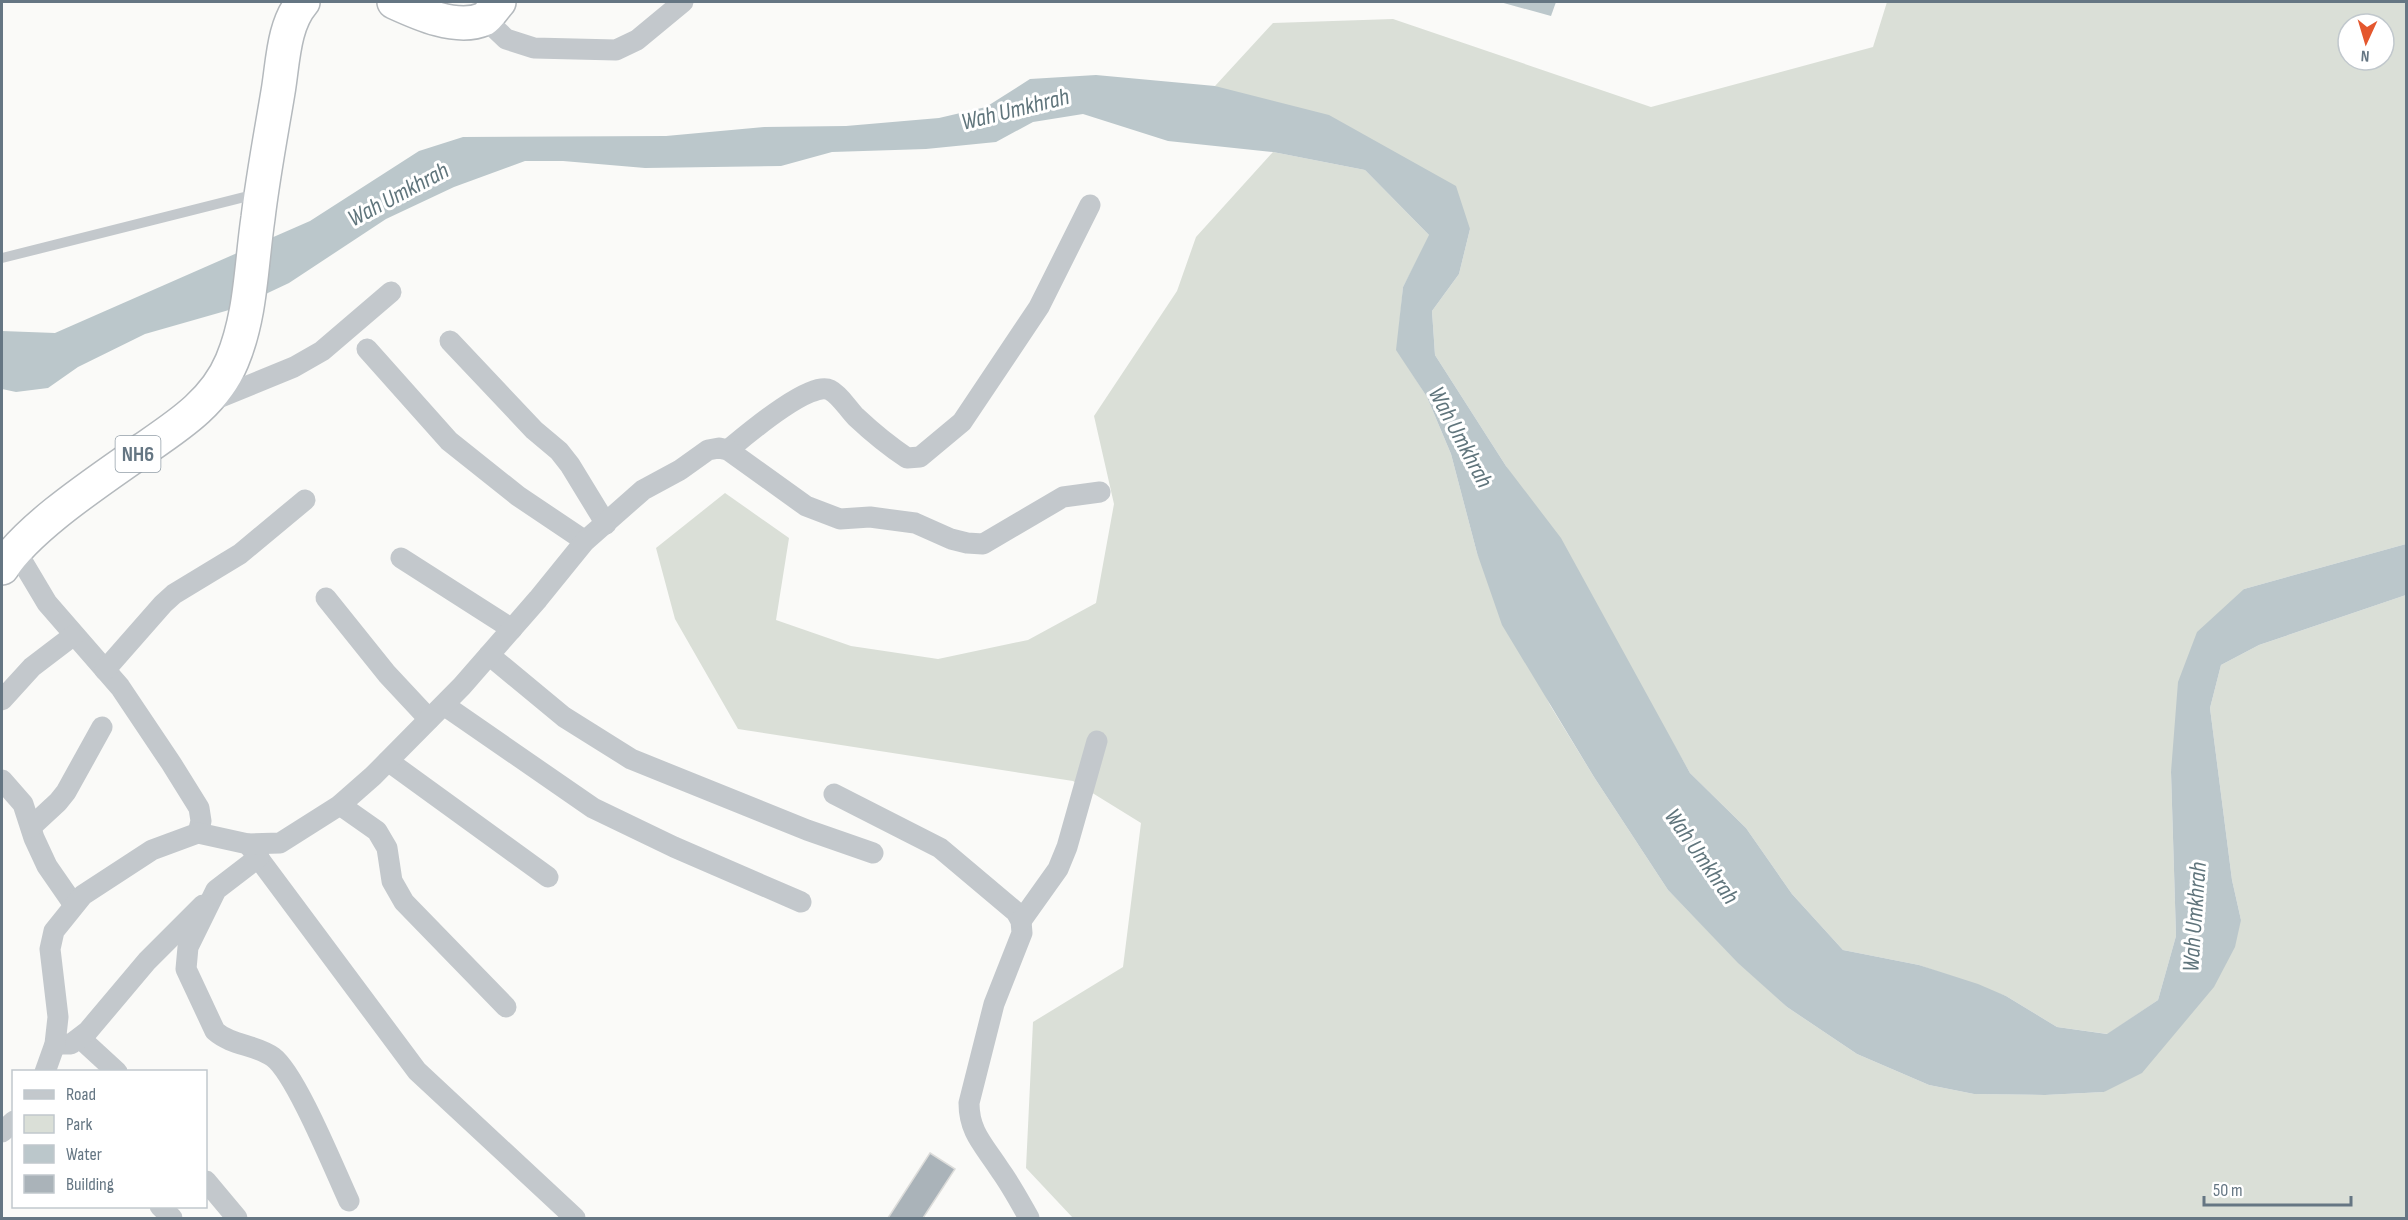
<svg xmlns="http://www.w3.org/2000/svg" width="2408" height="1220" viewBox="0 0 2408 1220" font-family="'Sofia Sans Condensed',sans-serif">
<rect width="100%" height="100%" fill="#fafaf8"/>
<!-- green -->
<g fill="#dadfd7" fill-rule="evenodd">
<path d="M1887 2H2406V544L2244 589 2171 772 2176 936 2158 1000 2108 1034 2057 1027 2006 996 1919 965 1843 950 1792 894 1746 828 1690 773 1641 687 1506 466 1435 355 1432 311 1459 274 1470 229 1215 86 1273 23 1393 19 1651 107 1873 47ZM2348 24H2384V60H2348Z"/>
<path d="M1273 152 1365 170 1430 236 1403 287 1397 350 1427 397 1451 454 1477 553 1550 705 1594 777 1668 890 1739 963 1787 1007 1857 1054 1929 1085 1974 1094 2045 1095 2104 1092 2241 920 2232 880 2210 708 2221 665 2259 645 2406 595V1218H1073L1026 1168 1033 1022 1123 967 1141 823 1073 781 738 729 675 619 656 548 725 493 789 538 776 620 851 646 938 659 1028 640 1096 603 1114 504 1094 416 1177 291 1196 237Z"/>
</g>
<!-- water -->
<g fill="#bbc7cb">
<path d="M1500 2H1556L1551 16Z"/>
<path d="M1096 75 1215 86 1329 115 1456 186 1470 229 1459 274 1432 311 1435 355 1506 466 1561 538 1690 773 1746 828 1792 894 1843 950 1919 965 1978 984 2006 996 2057 1027 2107 1034 2158 1000 2176 936 2171 772 2178 682 2197 632 2244 589 2406 544V595L2259 645 2221 665 2210 708 2232 880 2241 920 2235 947 2214 987 2142 1073 2104 1092 2045 1095 1974 1094 1929 1085 1857 1054 1787 1007 1738 963 1668 890 1594 777 1502 625 1477 553 1451 454 1427 397 1396 350 1403 287 1429 235 1365 170 1273 152 1168 141 1083 114 1033 122 996 142 926 149 832 152 781 166 645 168 563 161H525L454 187 386 219 289 283 236 308 145 334 78 367 48 388 16 392 2 389V331L55 333 310 221 419 151 463 137 666 136 764 127 846 126 939 118 986 107 1030 79Z"/>
</g>
<!-- building -->
<path fill="#aab3b9" stroke="#dcdcda" stroke-width="1.5" d="M930 1153 955 1169 923 1218H888Z"/>
<g fill="none" stroke-linecap="round" stroke-linejoin="round">
<!-- trunk casing -->
<g stroke="#b4b9bd" stroke-width="36">
<g id="trunk">
<path d="M394 2C418 13 457 31 484 19 489 16 495 6 499 2"/>
<path d="M2 568C29 526 102 479 144 449 179 425 215 402 232 361 251 316 251 266 258 218 263 176 271 134 278 92 283 63 283 25 303 2"/>
</g>
</g>
<!-- service -->
<path stroke="#c3c8cc" stroke-width="10" d="M2 258 256 194"/>
<!-- minor -->
<g stroke="#c3c8cc" stroke-width="21">
<path d="M485 19 506 39 534 48 616 50 637 40 683 2"/>
<path d="M450 341 534 430 559 451 570 465 606 524"/>
<path d="M367 349 449 441 518 496 585 541"/>
<path d="M206 403 294 367 322 351 391 292"/>
<path d="M728 450C745 436 810 380 830 390 840 395 848 409 856 417 872 432 889 446 907 458L920 457 962 422 1039 307 1090 205"/>
<path d="M16 551 47 603 120 687 171 763 199 808 201 821 198 833"/>
<path d="M401 558 512 629"/>
<path d="M326 598 387 674 429 719"/>
<path d="M489 655 564 717 631 759 807 830 873 853"/>
<path d="M105 670 163 604 174 594 240 554 305 500"/>
<path d="M2 700 32 667 74 635"/>
<path d="M444 705 593 808 674 847 801 902"/>
<path d="M388 761 548 877"/>
<path d="M2 780 23 804 34 838 47 866 74 905"/>
<path d="M834 794 940 848 1016 912 1021 921 1022 933 994 1004 969 1103C969 1133 985 1146 1000 1170 1011 1185 1020 1202 1029 1218"/>
<path d="M340 805 377 831 387 848 392 881 404 902 506 1007"/>
<path d="M31 827 58 802 66 792 102 727"/>
<path d="M248 844 417 1071 575 1218"/>
<path d="M259 857 216 890 188 947 186 969 215 1031C232 1046 255 1044 273 1057 296 1074 335 1171 349 1201"/>
<path d="M1021 921 1058 869 1067 847 1097 741"/>
<path d="M80 1038 117 1072"/>
<path d="M55 1044H71L88 1031 147 961 203 905"/>
<path d="M45 1072 55 1044 58 1017 50 949 54 931 83 895 152 850 198 833 248 844 280 843 340 805 373 776 462 686 538 599 585 541 643 490 680 470 708 450 719 448 728 450 806 506 840 519 870 517 915 523 951 539 967 543 983 544 1063 497 1100 492"/>
<path d="M2 1132 14 1121"/>
<path d="M206 1181 237 1218"/>
<path d="M160 1206 172 1218"/>
</g>
<!-- trunk -->
<use href="#trunk" stroke="#fff" stroke-width="33"/>
</g>
<g text-anchor="middle" stroke-width="6" stroke-linejoin="round" paint-order="stroke">
<!-- shield labels -->
<rect fill="#fff" stroke="#939fa8" stroke-width="1.5" x="115.5" y="436" width="45" height="36" rx="4.5"/>
<g font-size="21" font-weight="bold" fill="#657683">
<text x="138" y="461">NH6</text>
</g>
<!-- water labels -->
<g font-size="24" font-style="italic" fill="#60757c" stroke="#fff">
<text transform="translate(1015 109) rotate(-14)" y="8">Wah Umkhrah</text>
<text transform="translate(398 194) rotate(-28)" y="8">Wah Umkhrah</text>
<text transform="translate(1461 437) rotate(62)" y="8">Wah Umkhrah</text>
<text transform="translate(1702 856) rotate(55)" y="8">Wah Umkhrah</text>
<text transform="translate(2194 917) rotate(-86)" y="8">Wah Umkhrah</text>
</g>
</g>
<!-- border -->
<rect width="2408" height="1220" fill="none" stroke="#657683" stroke-width="6"/>
<!-- legend -->
<rect x="12" y="1070" width="195" height="138" fill="#ffffff" stroke="#c1c8cd" stroke-width="1.5"/>
<rect x="24" y="1090" width="30" height="9" fill="#c3c8cc" stroke="#c1c8cd" stroke-width="1.5"/>
<text x="66" y="1100" font-size="18" fill="#657683">Road</text>
<rect x="24" y="1115" width="30" height="18" fill="#dadfd7" stroke="#c1c8cd" stroke-width="1.5"/>
<text x="66" y="1130" font-size="18" fill="#657683">Park</text>
<rect x="24" y="1145" width="30" height="18" fill="#bbc7cb" stroke="#c1c8cd" stroke-width="1.5"/>
<text x="66" y="1160" font-size="18" fill="#657683">Water</text>
<rect x="24" y="1175" width="30" height="18" fill="#aab3b9" stroke="#c1c8cd" stroke-width="1.5"/>
<text x="66" y="1190" font-size="18" fill="#657683">Building</text>
<!-- north arrow -->
<g transform="translate(2366 42) rotate(184)"><circle r="28" fill="#ffffff" stroke="#c1c8cd" stroke-width="1.5"/>
<path d="M0-4.5L10 22L0 15L-10 22Z" fill="#e4572e"/>
<text y="-9" font-size="16" font-weight="bold" text-anchor="middle" fill="#657683">N</text>
</g>
<!-- scale -->
<path d="M2204 1196v9h147v-9" fill="none" stroke="#657683" stroke-width="3"/>
<text x="2213" y="1196" font-size="18" fill="#657683" stroke="#ffffff" stroke-width="4.5" paint-order="stroke">50 m</text>
</svg>
